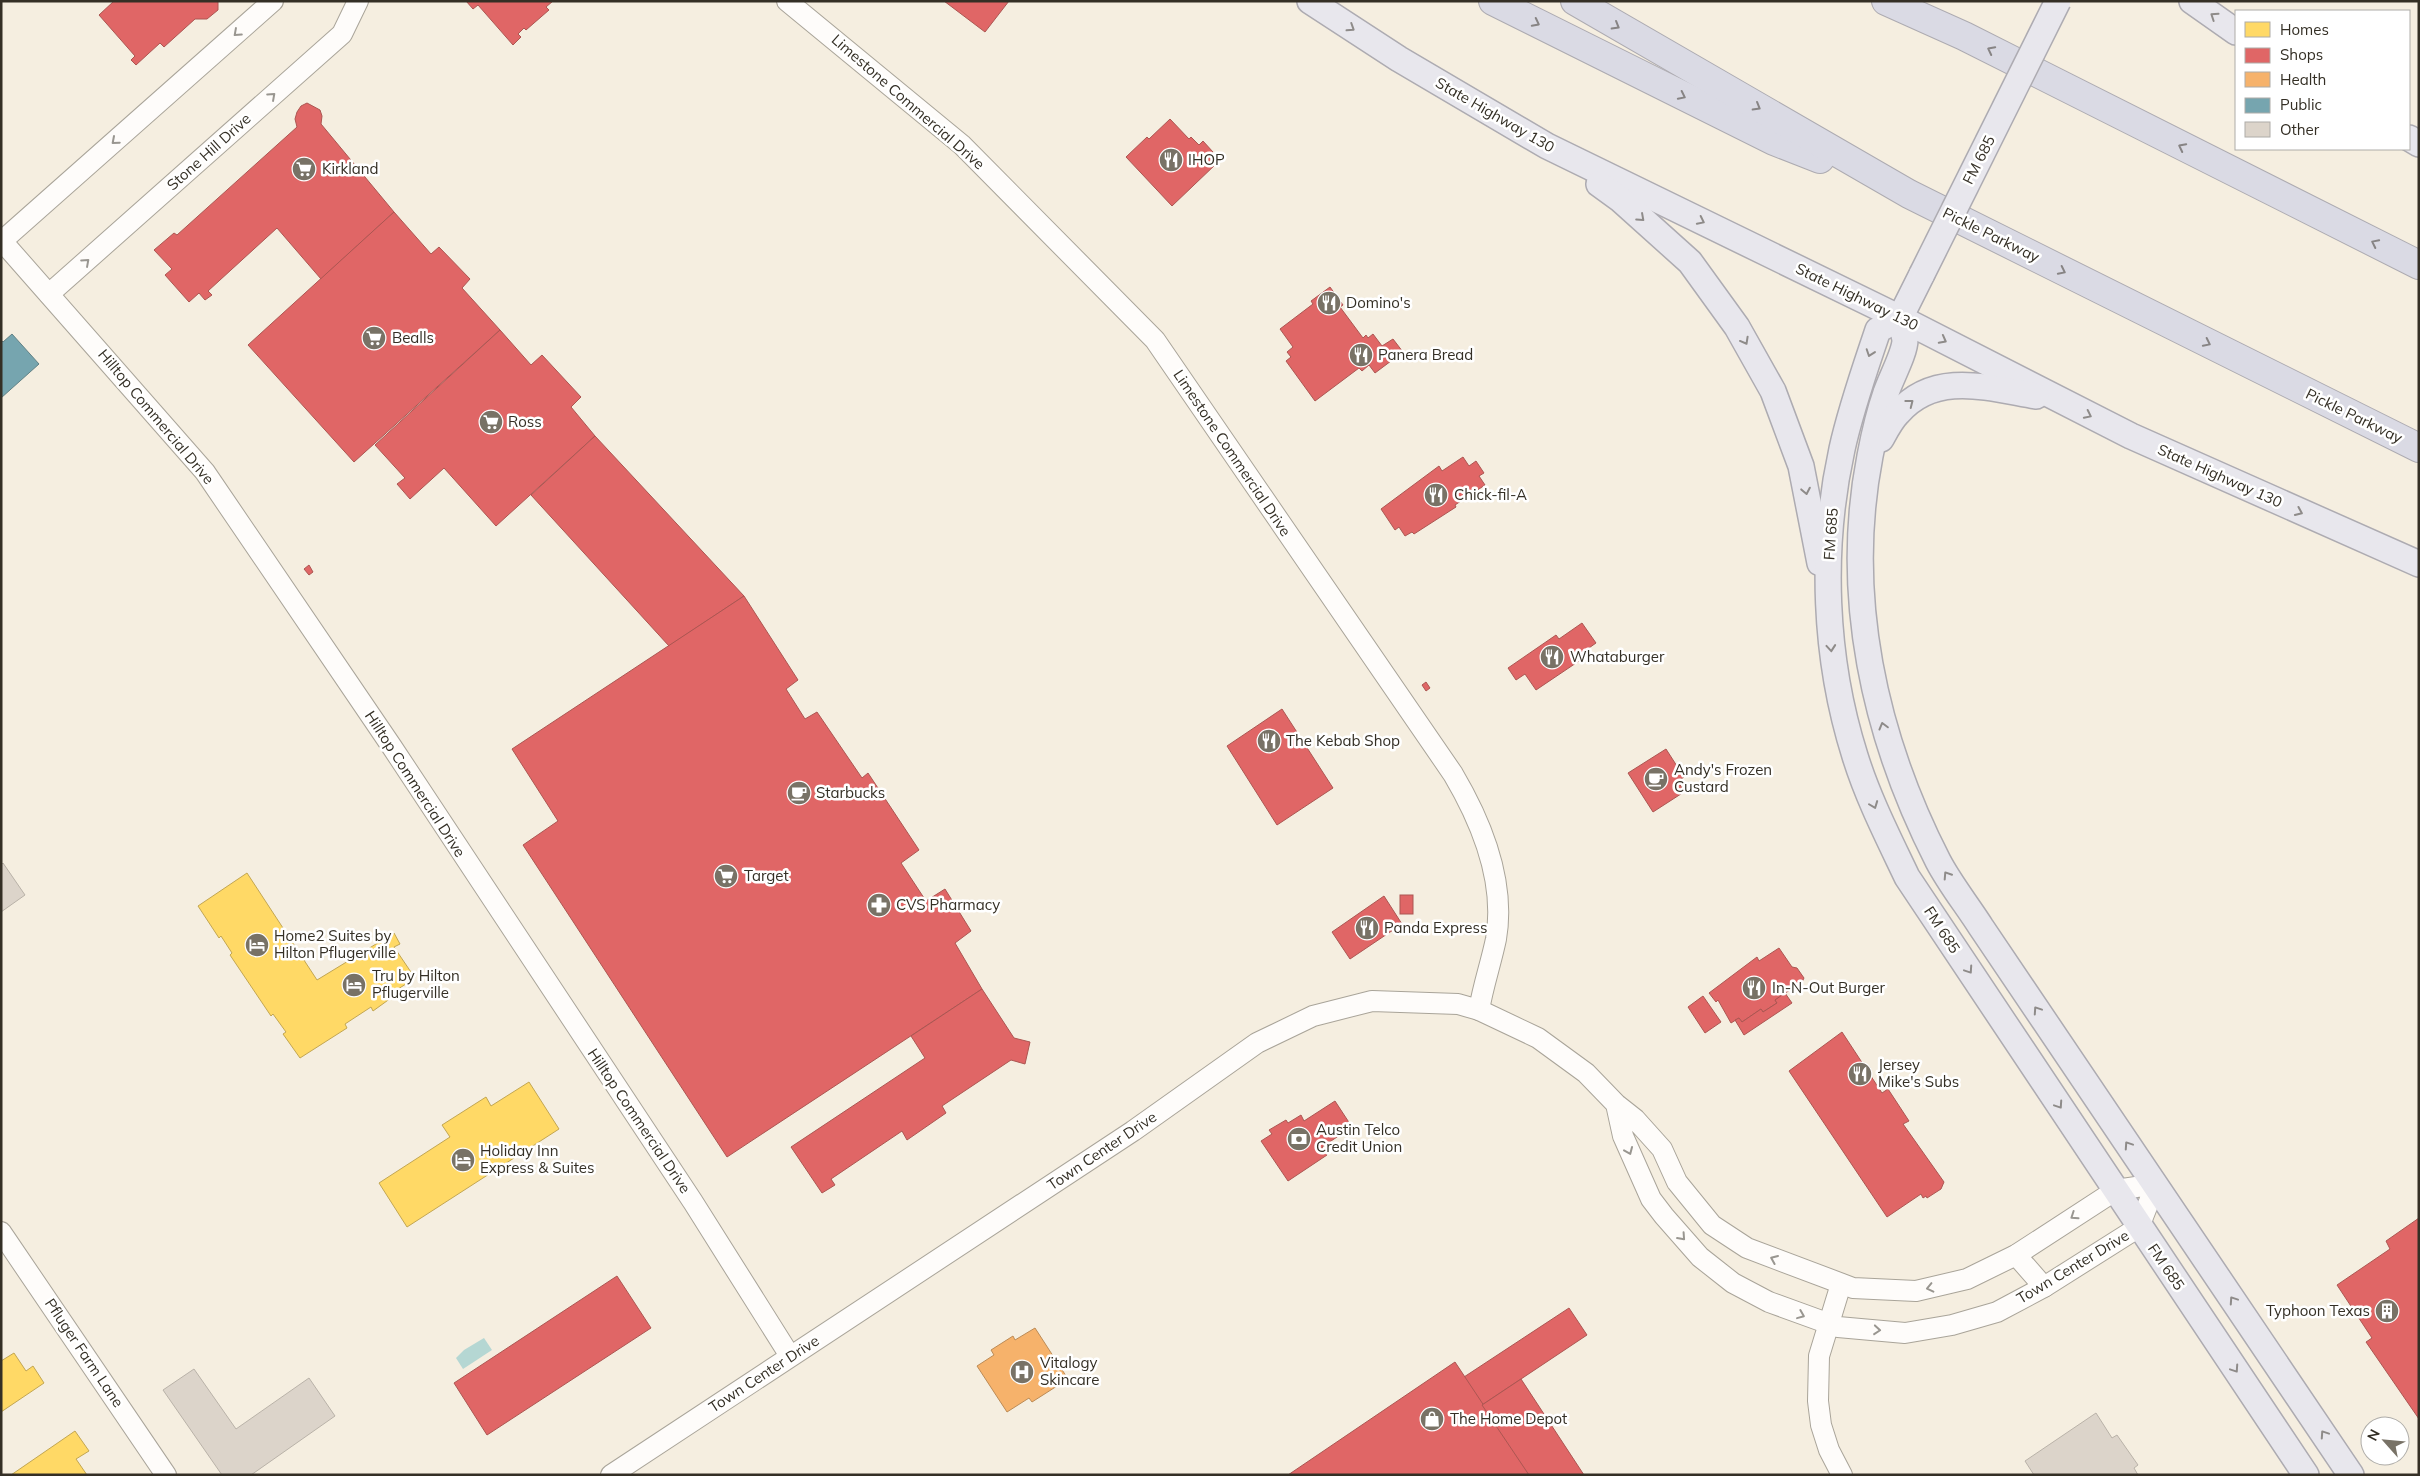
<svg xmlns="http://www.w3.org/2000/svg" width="2420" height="1476" viewBox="0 0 2420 1476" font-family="Mulish,sans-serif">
<rect width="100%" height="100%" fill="#f5eee0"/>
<!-- water -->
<path fill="#b5d7d3" d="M484 1338 492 1350 463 1369 456 1358 464 1350Z"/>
<!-- homes -->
<g fill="#ffd966" stroke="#c2a652">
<path d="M247 873 317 980 394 933 400 944 394 947 415 978 389 995 391 998 373 1011 371 1007 345 1024 347 1028 300 1058 283 1034 286 1032 273 1014 271 1016 230 955 232 953 221 936 219 938 198 906Z"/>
<path d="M529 1082 559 1129 407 1227 379 1183 450 1137 442 1125 486 1097 491 1106Z"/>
<path d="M14 1353 26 1371 33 1366 44 1383 1 1412V1361Z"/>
<path d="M75 1431 89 1451 76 1459 87 1475H11Z"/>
</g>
<!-- shops -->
<g fill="#e06666" stroke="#ac5652">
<path d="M114 1H218V10L207 19H195L164 47 160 43 136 65 131 60 135 56 99 15Z"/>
<path d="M466 1H553L546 7 549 10 526 30 524 28 518 34 521 37 513 45 478 5 473 9Z"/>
<path d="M944 1H1009L985 32Z"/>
<path d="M307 103 320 110 322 116 321 124 394 212 321 279 277 228 208 291 212 295 205 300 199 293 189 302 165 275 172 269 154 250 174 233 177 235 297 127 295 119 297 112 301 106Z"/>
<path d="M1170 119 1189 139 1191 137 1199 145 1203 141 1213 152 1208 156 1216 164 1172 206 1126 157 1147 137 1149 139Z"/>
<path d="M394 212 431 254 439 247 470 279 462 288 500 330 354 462 248 345Z"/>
<path d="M1330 287 1343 305 1340 307 1363 338 1366 335 1368 338 1373 334 1382 346 1393 339 1403 352 1375 373 1369 365 1362 371 1359 368 1315 401 1286 361 1291 357 1287 352 1293 347 1280 329 1313 304 1311 301Z"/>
<path d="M500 330 531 365 542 355 581 397 571 407 595 436 496 526 444 468 410 499 397 484 405 478 375 445Z"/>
<path d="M595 436 744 596 669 646 531 495Z"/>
<path d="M1463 457 1469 466 1476 461 1484 473 1479 476 1485 485 1455 505 1456 507 1414 534 1412 532 1405 536 1399 527 1395 530 1381 509 1439 466 1442 471Z"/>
<path d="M309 565 313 572 309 575 304 569Z"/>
<path d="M744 596 798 680 786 689 805 719 817 712 862 778 868 773 919 850 901 863 926 901 945 889 971 931 955 943 982 989 727 1157 523 845 558 821 512 749Z"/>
<path d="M1582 623 1596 643 1579 655 1582 659 1536 690 1525 674 1516 680 1508 668 1556 635 1559 639Z"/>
<path d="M1426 682 1430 688 1426 691 1422 685Z"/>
<path d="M1282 709 1333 788 1277 825 1227 746Z"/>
<path d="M1666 749 1684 777 1678 781 1684 792 1653 812 1628 773Z"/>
<rect x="1400" y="895" width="13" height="19"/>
<path d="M1384 896 1402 924 1350 959 1332 932Z"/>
<path d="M1779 948 1792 967 1797 968 1804 978 1802 982 1775 1000 1777 1003 1763 1012 1761 1009 1742 1022 1739 1018 1731 1023 1718 1000 1716 1002 1709 993 1757 957 1759 961Z"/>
<path d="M982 989 1014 1038 1030 1042 1025 1064 1011 1060 942 1106 946 1113 907 1140 902 1131 831 1179 835 1185 822 1193 791 1147 925 1058 911 1036Z"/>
<path d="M1785 993 1792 1003 1744 1035 1735 1020 1739 1018 1742 1022 1761 1009 1763 1012 1777 1003 1775 1000Z"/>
<path d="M1703 996 1721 1022 1705 1033 1688 1007Z"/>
<path d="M1842 1032 1882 1093 1888 1089 1909 1121 1903 1124 1944 1182 1941 1189 1927 1198 1926 1196 1923 1198 1921 1194 1887 1217 1789 1071Z"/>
<path d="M1335 1101 1352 1127 1322 1147 1327 1155 1288 1181 1261 1141 1272 1134 1269 1130 1286 1120 1288 1123 1301 1115 1304 1121Z"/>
<path d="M2419 1218V1419L2366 1342 2372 1338 2337 1285 2390 1249 2386 1241Z"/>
<path d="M617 1276 651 1328 487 1435 454 1383Z"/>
<path d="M1569 1308 1587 1335 1482 1405 1464 1377Z"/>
<path d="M1455 1362 1530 1475H1288Z"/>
<path d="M1521 1379 1584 1475H1529L1482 1405Z"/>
</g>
<!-- health -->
<path fill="#f6b26b" stroke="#bc8b56" d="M1035 1328 1068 1379 1032 1402 1029 1398 1007 1412 977 1366 994 1355 991 1350 1013 1336 1015 1340Z"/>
<!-- public -->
<path fill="#76a5af" stroke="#628286" d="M12 334 39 364 1 398V340L3 342Z"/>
<!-- building -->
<g fill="#dcd4ca" stroke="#b9b2a8">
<path d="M3 863 25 895 1 912V865Z"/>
<path d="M194 1369 236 1429 309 1378 335 1416 251 1475H222L163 1390Z"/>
<path d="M2096 1413 2112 1438 2117 1435 2138 1465 2134 1468 2138 1475H2034L2025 1461Z"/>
</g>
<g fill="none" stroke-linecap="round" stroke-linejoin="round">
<!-- minor casing -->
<g stroke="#a9a499" stroke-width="22">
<g id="minor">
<path d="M273 1 2 241 205 472 392 747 693 1202 790 1356"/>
<path d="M787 1 962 145 1155 340 1453 774C1482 823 1506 881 1496 939 1491 963 1483 986 1479 1010"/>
<path d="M49 294 342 34 358 1"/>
<path d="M1 1232 166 1475"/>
<path d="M2016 1255 2044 1287"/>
<path d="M1841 1284 1819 1356 1818 1401 1821 1425 1829 1450 1842 1475"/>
<path d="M611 1475 1133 1131 1257 1043 1313 1016 1372 1001 1458 1004 1479 1010 1538 1038 1586 1073 1616 1104 1635 1119 1662 1149 1677 1182 1712 1225 1747 1248 1853 1288 1916 1291 1967 1279 2016 1255 2116 1190 2156 1184 2139 1227 2044 1287 1997 1312 1952 1325 1905 1333 1838 1327 1769 1302 1733 1283 1700 1257 1664 1216 1651 1199 1623 1136 1616 1104"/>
</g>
</g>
<!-- major casing -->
<g stroke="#adabb1" stroke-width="28">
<g id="major">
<path d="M1310 1 1399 59 1547 146 1900 318 2131 436 2419 564"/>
<path d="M2192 1 2236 32"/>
<path d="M2409 138 2419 144"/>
<path d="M1599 184 1621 200 1690 262 1737 327 1773 391 1801 466 1820 563"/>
<path d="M1922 274 1900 318 1878 330C1865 369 1851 408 1842 449 1820 549 1824 658 1855 756 1868 798 1888 837 1907 877L2306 1475"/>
<path d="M1900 318C1901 325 1904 333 1905 340 1905 353 1890 380 1886 393 1879 413 1874 435 1870 456 1843 595 1874 736 1938 861 1950 884 1967 905 1981 927L2351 1475"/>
<path d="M1881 439C1886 430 1891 420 1898 413 1935 370 1989 388 2036 396"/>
</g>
</g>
<!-- highway casing -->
<g stroke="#adabb1" stroke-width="30">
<g id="highway">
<path d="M1493 1 1774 141 1820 159"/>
<path d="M1575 1 1909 194 2419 448"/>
<path d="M1886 1 1964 36 2419 265"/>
</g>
</g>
<!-- minor -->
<use href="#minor" stroke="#fefcfa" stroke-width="20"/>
<!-- major -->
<use href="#major" stroke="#e8e7ed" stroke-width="25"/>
<!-- highway -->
<use href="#highway" stroke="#dadae4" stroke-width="28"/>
<!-- major-bridge casing -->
<g stroke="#adabb1" stroke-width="28" stroke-linecap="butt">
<path id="major-bridge" d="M1922 274 2058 1"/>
</g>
<!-- major-bridge -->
<use href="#major-bridge" stroke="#e8e7ed" stroke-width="25"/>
</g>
<!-- one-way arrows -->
<defs><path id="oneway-chevron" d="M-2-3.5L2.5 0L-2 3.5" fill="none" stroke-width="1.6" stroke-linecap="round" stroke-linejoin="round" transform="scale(1.25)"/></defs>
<g stroke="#8e8b89">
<use href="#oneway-chevron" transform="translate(2214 16) rotate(-146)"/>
<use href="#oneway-chevron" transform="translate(1351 28) rotate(33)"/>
<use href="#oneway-chevron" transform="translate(1641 218) rotate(42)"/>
<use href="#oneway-chevron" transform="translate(1701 221) rotate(26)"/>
<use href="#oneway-chevron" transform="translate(1943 340) rotate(28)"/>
<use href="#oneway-chevron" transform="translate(1745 341) rotate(61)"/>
<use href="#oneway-chevron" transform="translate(1870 353) rotate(109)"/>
<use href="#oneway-chevron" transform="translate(1910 403) rotate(-38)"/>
<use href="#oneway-chevron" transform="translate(2088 415) rotate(26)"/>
<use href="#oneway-chevron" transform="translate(1806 491) rotate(79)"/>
<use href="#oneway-chevron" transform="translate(2299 512) rotate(24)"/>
<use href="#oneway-chevron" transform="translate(1831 648) rotate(85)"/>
<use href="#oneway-chevron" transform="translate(1883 726) rotate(-105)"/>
<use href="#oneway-chevron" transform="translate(1874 805) rotate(69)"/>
<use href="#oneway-chevron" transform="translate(1947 875) rotate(-123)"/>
<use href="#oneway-chevron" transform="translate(1969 970) rotate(56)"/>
<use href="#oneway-chevron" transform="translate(2037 1010) rotate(-124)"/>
<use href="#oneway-chevron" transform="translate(2059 1105) rotate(56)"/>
<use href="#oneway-chevron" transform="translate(2128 1145) rotate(-124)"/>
<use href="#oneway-chevron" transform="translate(2233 1300) rotate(-124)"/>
<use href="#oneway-chevron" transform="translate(2235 1369) rotate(56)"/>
<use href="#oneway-chevron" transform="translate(2324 1434) rotate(-124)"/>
</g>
<g stroke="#878484">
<use href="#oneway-chevron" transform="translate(1536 23) rotate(27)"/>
<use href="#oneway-chevron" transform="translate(1616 26) rotate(30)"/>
<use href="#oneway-chevron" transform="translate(1991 50) rotate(-153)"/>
<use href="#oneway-chevron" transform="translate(1682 96) rotate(26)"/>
<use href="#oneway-chevron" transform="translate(1757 107) rotate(30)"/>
<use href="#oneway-chevron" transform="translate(2182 147) rotate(-153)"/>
<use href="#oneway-chevron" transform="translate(2375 243) rotate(-154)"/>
<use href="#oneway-chevron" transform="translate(2062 271) rotate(26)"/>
<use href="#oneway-chevron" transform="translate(2207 343) rotate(26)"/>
</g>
<g stroke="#999690">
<use href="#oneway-chevron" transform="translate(237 33) rotate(138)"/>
<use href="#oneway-chevron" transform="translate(272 96) rotate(-42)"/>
<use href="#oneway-chevron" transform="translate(115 141) rotate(139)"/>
<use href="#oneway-chevron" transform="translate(86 262) rotate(-42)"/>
<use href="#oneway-chevron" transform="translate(1629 1151) rotate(67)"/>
<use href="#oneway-chevron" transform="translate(2074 1216) rotate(146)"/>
<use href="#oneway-chevron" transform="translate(1682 1237) rotate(48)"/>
<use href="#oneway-chevron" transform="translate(1774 1259) rotate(-157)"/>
<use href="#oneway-chevron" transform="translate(1930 1288) rotate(167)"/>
<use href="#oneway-chevron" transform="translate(1801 1315) rotate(22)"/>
<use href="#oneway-chevron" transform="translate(1877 1330) rotate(5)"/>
</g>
<!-- icons -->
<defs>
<g id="restaurant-disc" transform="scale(1.25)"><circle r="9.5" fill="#787266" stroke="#fff"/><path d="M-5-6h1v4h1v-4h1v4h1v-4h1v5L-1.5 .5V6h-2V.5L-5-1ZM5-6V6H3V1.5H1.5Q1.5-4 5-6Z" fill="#fff"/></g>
<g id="supermarket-disc" transform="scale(1.25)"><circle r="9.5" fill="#787266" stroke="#fff"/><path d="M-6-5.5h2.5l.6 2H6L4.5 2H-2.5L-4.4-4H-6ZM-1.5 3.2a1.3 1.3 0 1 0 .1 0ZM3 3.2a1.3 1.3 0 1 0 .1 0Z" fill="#fff"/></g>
<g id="cafe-disc" transform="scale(1.25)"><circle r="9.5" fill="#787266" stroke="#fff"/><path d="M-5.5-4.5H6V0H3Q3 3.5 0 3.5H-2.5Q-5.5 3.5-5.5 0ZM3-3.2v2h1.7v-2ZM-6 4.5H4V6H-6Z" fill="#fff"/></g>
<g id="pharmacy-disc" transform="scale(1.25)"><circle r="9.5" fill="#787266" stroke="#fff"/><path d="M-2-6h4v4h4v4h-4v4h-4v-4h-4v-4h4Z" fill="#fff"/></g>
<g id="hotel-disc" transform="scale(1.25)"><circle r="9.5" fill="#787266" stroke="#fff"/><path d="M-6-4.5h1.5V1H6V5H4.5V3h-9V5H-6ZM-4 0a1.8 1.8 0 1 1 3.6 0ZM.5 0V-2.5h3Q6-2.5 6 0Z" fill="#fff"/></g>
<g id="bank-disc" transform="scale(1.25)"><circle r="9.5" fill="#787266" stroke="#fff"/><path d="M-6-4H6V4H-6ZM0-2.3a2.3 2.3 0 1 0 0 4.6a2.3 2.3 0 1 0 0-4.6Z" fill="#fff"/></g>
<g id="building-disc" transform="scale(1.25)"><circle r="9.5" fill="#787266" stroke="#fff"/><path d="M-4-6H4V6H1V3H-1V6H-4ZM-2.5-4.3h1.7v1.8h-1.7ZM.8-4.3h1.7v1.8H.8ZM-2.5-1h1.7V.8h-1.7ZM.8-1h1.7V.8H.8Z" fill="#fff"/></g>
<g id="hospital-disc" transform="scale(1.25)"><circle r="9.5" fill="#787266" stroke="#fff"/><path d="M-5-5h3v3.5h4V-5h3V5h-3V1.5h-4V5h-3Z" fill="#fff"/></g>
<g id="shop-disc" transform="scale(1.25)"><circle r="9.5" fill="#787266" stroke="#fff"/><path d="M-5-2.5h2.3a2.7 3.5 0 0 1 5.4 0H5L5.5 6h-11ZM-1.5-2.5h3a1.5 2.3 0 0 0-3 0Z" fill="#fff"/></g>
</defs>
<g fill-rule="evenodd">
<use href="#restaurant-disc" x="1171" y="160"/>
<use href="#supermarket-disc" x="304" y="169"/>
<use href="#restaurant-disc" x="1329" y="303"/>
<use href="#supermarket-disc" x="374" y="338"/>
<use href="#restaurant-disc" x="1361" y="355"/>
<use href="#supermarket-disc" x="491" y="422"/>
<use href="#restaurant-disc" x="1436" y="495"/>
<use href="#restaurant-disc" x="1552" y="657"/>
<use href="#restaurant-disc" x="1269" y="741"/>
<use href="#cafe-disc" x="1656" y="779"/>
<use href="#cafe-disc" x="799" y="793"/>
<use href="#supermarket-disc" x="726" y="876"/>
<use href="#pharmacy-disc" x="879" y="905"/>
<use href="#restaurant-disc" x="1367" y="928"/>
<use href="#hotel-disc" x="257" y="945"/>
<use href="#hotel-disc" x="354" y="985"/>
<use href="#restaurant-disc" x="1754" y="988"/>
<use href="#restaurant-disc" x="1860" y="1074"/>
<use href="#bank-disc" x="1299" y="1139"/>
<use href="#hotel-disc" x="463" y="1160"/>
<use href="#building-disc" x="2387" y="1311"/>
<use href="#hospital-disc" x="1022" y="1372"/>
<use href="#shop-disc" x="1432" y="1419"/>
</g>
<g text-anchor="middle" stroke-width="5" stroke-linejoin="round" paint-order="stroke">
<!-- street labels -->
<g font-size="15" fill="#342f25" stroke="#fff">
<text transform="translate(908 102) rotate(41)" y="5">Limestone Commercial Drive</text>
<text transform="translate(1495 115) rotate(30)" y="5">State Highway 130</text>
<text transform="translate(209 152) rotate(-42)" y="5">Stone Hill Drive</text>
<text transform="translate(1979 160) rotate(-63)" y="5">FM 685</text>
<text transform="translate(1991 235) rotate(26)" y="5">Pickle Parkway</text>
<text transform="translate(1857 297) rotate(26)" y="5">State Highway 130</text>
<text transform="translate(2354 416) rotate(26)" y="5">Pickle Parkway</text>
<text transform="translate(156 417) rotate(50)" y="5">Hilltop Commercial Drive</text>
<text transform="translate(1232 453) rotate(56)" y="5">Limestone Commercial Drive</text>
<text transform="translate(2220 476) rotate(24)" y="5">State Highway 130</text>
<text transform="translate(1831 534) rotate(-86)" y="5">FM 685</text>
<text transform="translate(415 784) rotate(57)" y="5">Hilltop Commercial Drive</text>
<text transform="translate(1942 930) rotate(57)" y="5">FM 685</text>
<text transform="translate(639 1121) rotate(56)" y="5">Hilltop Commercial Drive</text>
<text transform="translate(1102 1151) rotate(-34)" y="5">Town Center Drive</text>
<text transform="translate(2073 1267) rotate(-31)" y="5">Town Center Drive</text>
<text transform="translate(2166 1267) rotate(56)" y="5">FM 685</text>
<text transform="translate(84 1353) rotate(56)" y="5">Pfluger Farm Lane</text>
<text transform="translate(764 1374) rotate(-33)" y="5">Town Center Drive</text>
</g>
<!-- poi labels -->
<g font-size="15" fill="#342f25" stroke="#fff" text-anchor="start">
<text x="1188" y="165">IHOP</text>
<text x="322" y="174">Kirkland</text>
<text x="1346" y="308">Domino's</text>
<text x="392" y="343">Bealls</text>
<text x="1378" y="360">Panera Bread</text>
<text x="508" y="427">Ross</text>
<text x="1454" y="500">Chick-fil-A</text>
<text x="1570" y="662">Whataburger</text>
<text x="1286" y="746">The Kebab Shop</text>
<text x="1674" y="775">Andy's Frozen<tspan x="1674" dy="17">Custard</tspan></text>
<text x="816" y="798">Starbucks</text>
<text x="744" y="881">Target</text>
<text x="896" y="910">CVS Pharmacy</text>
<text x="1384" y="933">Panda Express</text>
<text x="274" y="941">Home2 Suites by<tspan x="274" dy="17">Hilton Pflugerville</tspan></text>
<text x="372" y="981">Tru by Hilton<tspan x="372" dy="17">Pflugerville</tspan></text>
<text x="1772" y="993">In-N-Out Burger</text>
<text x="1878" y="1070">Jersey<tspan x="1878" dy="17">Mike's Subs</tspan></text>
<text x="1316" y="1135">Austin Telco<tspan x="1316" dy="17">Credit Union</tspan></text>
<text x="480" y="1156">Holiday Inn<tspan x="480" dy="17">Express &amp; Suites</tspan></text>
<text x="2370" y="1316" text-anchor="end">Typhoon Texas</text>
<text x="1040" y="1368">Vitalogy<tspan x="1040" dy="17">Skincare</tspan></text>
<text x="1450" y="1424">The Home Depot</text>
</g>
</g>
<!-- border -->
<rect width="2420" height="1476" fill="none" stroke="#342f25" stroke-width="5"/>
<!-- legend -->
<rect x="2235" y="10" width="175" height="140" fill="#ffffff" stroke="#aeaca8"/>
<rect x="2245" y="22" width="25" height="15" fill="#ffd966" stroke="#aeaca8"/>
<text x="2280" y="35" font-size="15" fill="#342f25">Homes</text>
<rect x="2245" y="48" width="25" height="15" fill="#e06666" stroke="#aeaca8"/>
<text x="2280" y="60" font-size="15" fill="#342f25">Shops</text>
<rect x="2245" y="72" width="25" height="15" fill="#f6b26b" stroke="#aeaca8"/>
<text x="2280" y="85" font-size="15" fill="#342f25">Health</text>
<rect x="2245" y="98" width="25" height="15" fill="#76a5af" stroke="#aeaca8"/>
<text x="2280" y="110" font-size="15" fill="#342f25">Public</text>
<rect x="2245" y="122" width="25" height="15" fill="#dcd4ca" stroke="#aeaca8"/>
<text x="2280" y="135" font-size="15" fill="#342f25">Other</text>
<!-- north arrow -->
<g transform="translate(2385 1441) rotate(297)"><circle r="24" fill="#ffffff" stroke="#aeaca8"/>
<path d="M0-4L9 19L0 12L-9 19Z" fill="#787266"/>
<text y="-8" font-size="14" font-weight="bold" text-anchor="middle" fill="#342f25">N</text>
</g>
</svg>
